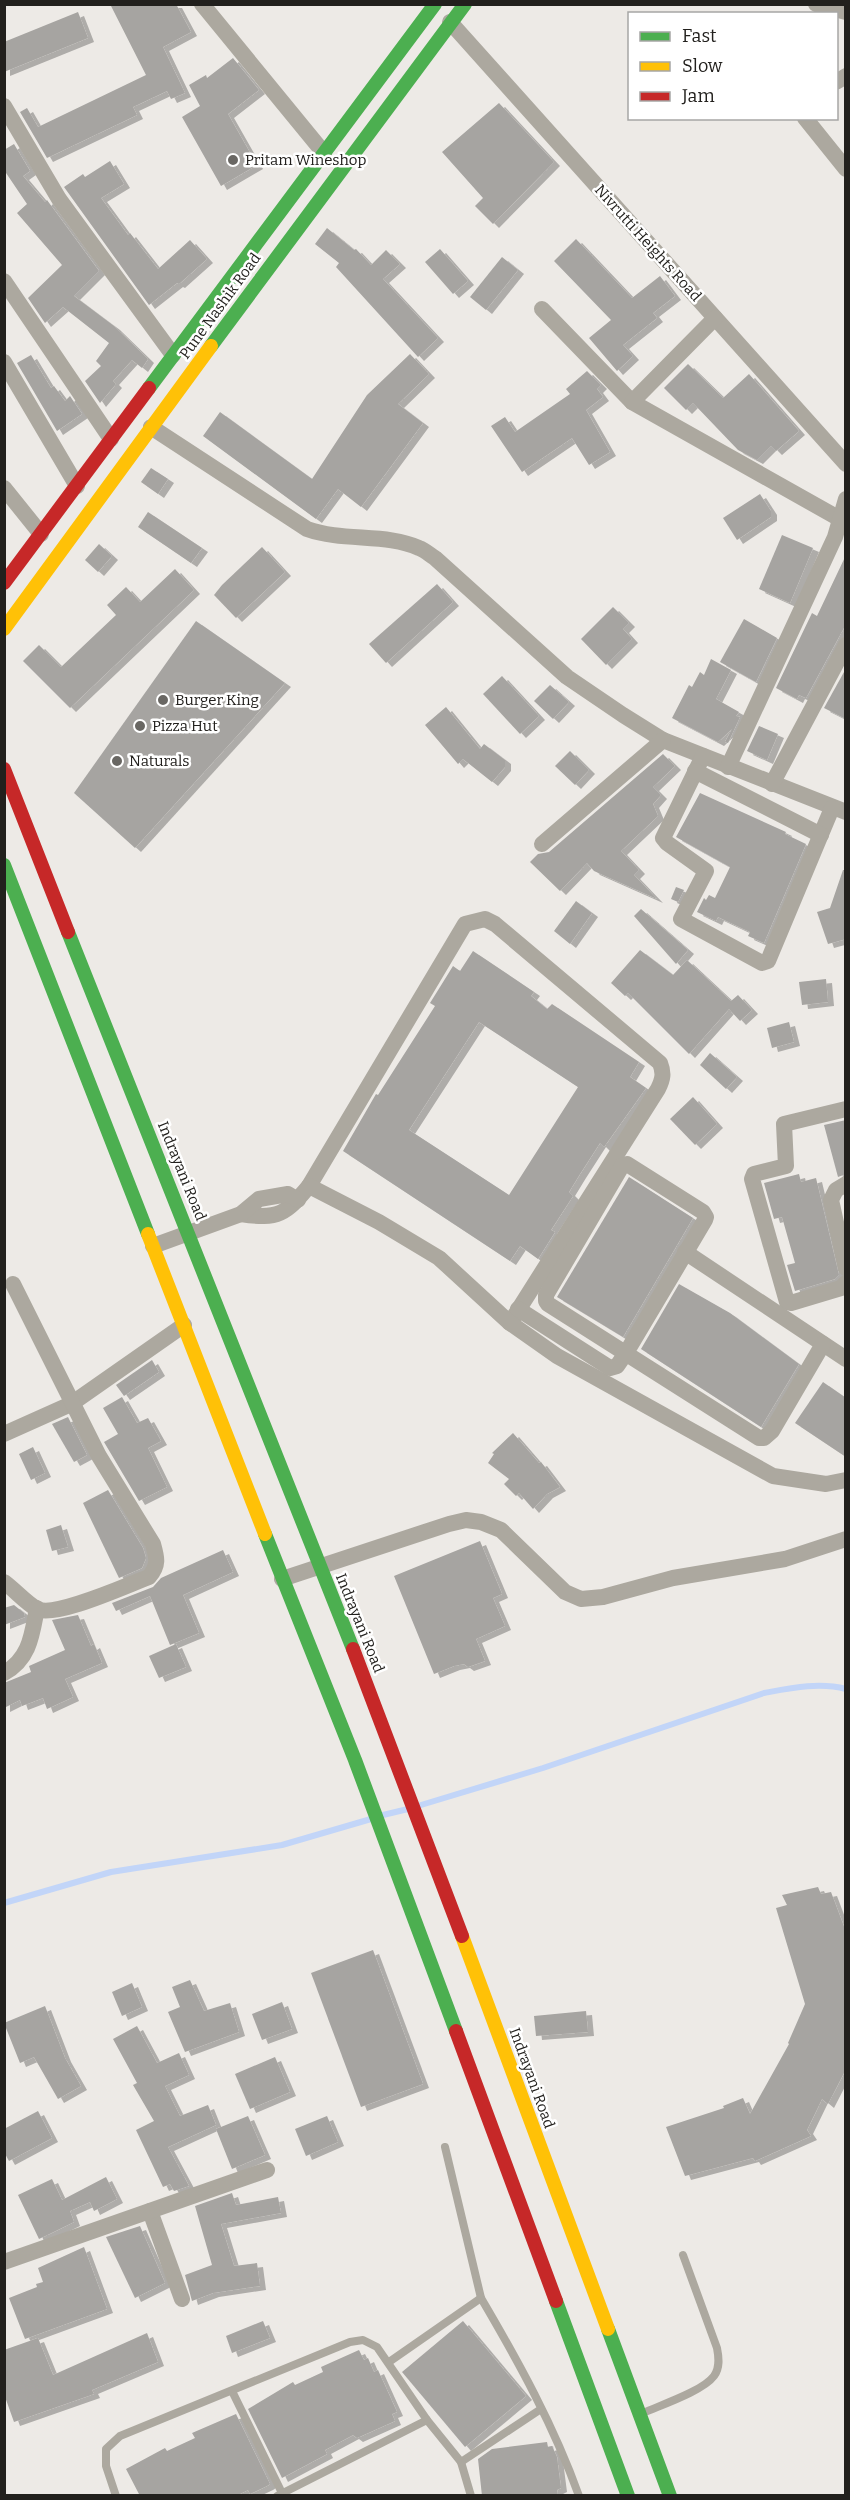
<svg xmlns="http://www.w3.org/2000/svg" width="850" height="2500" viewBox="0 0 850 2500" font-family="Bitter,serif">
<defs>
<filter id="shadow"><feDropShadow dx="6" dy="4" stdDeviation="0" flood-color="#0004"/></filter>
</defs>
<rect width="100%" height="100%" fill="#edeae6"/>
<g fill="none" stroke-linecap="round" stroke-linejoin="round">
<!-- stream -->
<g stroke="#c2d5f8" stroke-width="6">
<path d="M421 1805 543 1768 764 1693C791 1688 819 1682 846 1689"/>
<path d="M383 1815 408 1809"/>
<path d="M4 1903 111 1872 282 1845 371 1819"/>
</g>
</g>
<!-- building -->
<g fill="#a6a4a1" fill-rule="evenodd" filter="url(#shadow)">
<path d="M110 4H176L191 32 163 47 185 93 171 99 167 91 133 107 137 115 47 158 20 112 27 108 38 127 146 75Z"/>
<path d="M78 12 88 38 4 72V42Z"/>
<path d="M233 58 259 90 228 114 257 165 221 186 182 117 200 106 189 85 206 75 207 78Z"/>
<path d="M499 103 554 162 493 224 475 206 483 198 442 152Z"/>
<path d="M14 144 30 171 23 176 45 202 47 200 99 271 74 296 114 326 148 359 142 368 132 360 113 381 116 384 100 403 85 381 101 366 96 361 109 343 63 307 45 323 28 298 62 265 17 213 27 204 4 170V150Z"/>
<path d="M110 161 124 184 101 198 128 235 130 233 158 269 190 240 207 259 179 284 177 283 149 305 64 187 83 174 85 177Z"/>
<path d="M327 228 354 250 356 249 371 265 386 250 400 264 383 279 438 338 418 357 336 267 339 263 315 244Z"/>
<path d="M576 239 632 298 660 276 675 296 653 313 657 318 623 345 633 356 617 371 589 338 611 320 554 261Z"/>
<path d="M440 249 468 281 453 294 425 262Z"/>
<path d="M502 257 518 270 486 310 470 297Z"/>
<path d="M410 354 429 374 398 404 423 423 361 507 338 489 316 519 203 436 220 412 312 479 367 395Z"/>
<path d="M31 355 51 388 54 386 65 401 70 396 82 414 57 431 17 363Z"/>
<path d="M688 364 723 398 749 374 799 431 776 451 771 446 757 460 738 450 693 403 686 410 664 388Z"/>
<path d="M587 371 601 385 597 389 603 397 586 410 610 452 589 465 572 438 522 472 491 426 505 417 515 432 570 394 566 389Z"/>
<path d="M151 468 168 479 158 494 141 482Z"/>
<path d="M760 494 771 511V517L737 540 723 518Z"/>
<path d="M148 512 202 548 191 563 138 527Z"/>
<path d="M782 535 813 548 790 603 759 589Z"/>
<path d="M99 544 112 556 98 572 85 560Z"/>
<path d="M262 547 285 572 236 618 214 595 222 585Z"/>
<path d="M846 555V624L806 698 799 695 797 699 776 688 812 613 817 616Z"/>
<path d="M175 569 194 590 70 708 23 661 39 645 61 667 116 615 107 605 126 587 140 602Z"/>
<path d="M437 584 453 602 386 663 369 644Z"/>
<path d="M613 607 629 623 623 629 632 639 606 665 581 639Z"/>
<path d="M744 619 777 638 756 682 720 662Z"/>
<path d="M196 621 285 683 135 848 74 793Z"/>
<path d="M711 659 731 670 716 699 739 712 736 716 740 717 728 743 725 742 732 729 718 742 672 718 689 685 692 687 700 672 704 675Z"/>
<path d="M844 672H846V719L824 708Z"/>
<path d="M502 676 539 716 520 734 483 694Z"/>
<path d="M550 685 569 702 553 719 534 701Z"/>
<path d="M446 707 480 749 484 744 505 760V767L492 782 463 759 458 764 425 725Z"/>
<path d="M759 726 778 734 767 760 747 751Z"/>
<path d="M570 751 589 770 575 785 555 766Z"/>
<path d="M663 754 675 766 653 787 661 795 653 804 658 816 621 851 639 870 634 875 657 899 594 871 587 863 560 891 530 862 538 854 549 852Z"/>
<path d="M700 793 786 832 785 834 806 844 764 943 748 936 750 932 718 917 716 921 697 912 704 898 706 900 709 895 715 898 730 867 676 837Z"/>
<path d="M843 870H846V939L828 944 817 912 830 908Z"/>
<path d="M676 887 684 890 678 902 671 899Z"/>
<path d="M576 901 592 913 570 944 554 931Z"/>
<path d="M641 909 688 950 676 964 634 916Z"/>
<path d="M640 950 673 975 687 960 731 1001 738 995 752 1010 740 1021 729 1009 689 1054 628 993 625 996 611 983Z"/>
<path d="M473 951 534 992 531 996 547 1009 552 1004 639 1062 630 1077 646 1088 604 1147 600 1143 580 1174 569 1192 573 1196 551 1230 555 1232 538 1259 520 1246 510 1261 343 1151 376 1094 378 1095 435 1006 430 1003 440 987 453 966 460 971ZM479 1022 578 1087 509 1195 409 1130Z"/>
<path d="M826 979 828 1002 802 1005 799 982Z"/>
<path d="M789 1022 794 1042 772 1048 767 1028Z"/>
<path d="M710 1053 737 1077 726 1089 700 1065Z"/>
<path d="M693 1097 717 1124 695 1145 670 1119Z"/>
<path d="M846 1120V1174L838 1177 824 1125Z"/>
<path d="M799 1174 801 1182 816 1178 839 1275 835 1279 795 1291 787 1265 795 1263 782 1217 774 1219 764 1183Z"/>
<path d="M629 1177 693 1218 623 1337 557 1297Z"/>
<path d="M679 1284 730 1313 799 1364 761 1427 641 1349Z"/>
<path d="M152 1360 159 1372 124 1396 116 1385Z"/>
<path d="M823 1382 846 1398V1457L795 1423Z"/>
<path d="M122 1397 137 1423 148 1418 161 1441 148 1448 167 1487 139 1501 104 1442 118 1434 103 1408Z"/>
<path d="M68 1417 87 1455 74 1462 52 1424Z"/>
<path d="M513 1433 539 1463 541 1462 560 1487 547 1494 533 1509 519 1493 516 1496 504 1484 509 1479 488 1463 494 1454 492 1453Z"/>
<path d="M33 1447 45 1473 31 1480 19 1454Z"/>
<path d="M108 1490 143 1548 146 1558 142 1568 119 1578 83 1503Z"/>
<path d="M61 1525 68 1547 52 1551 46 1530Z"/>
<path d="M480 1541 502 1594 493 1598 505 1626 476 1639 485 1661 468 1667 464 1664 454 1666 434 1674 394 1576Z"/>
<path d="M223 1550 233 1572 183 1595 199 1633 170 1645 150 1596 116 1611 112 1603 153 1587 161 1578Z"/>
<path d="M14 1605 24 1613 25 1617 4 1625V1608Z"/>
<path d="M78 1615 91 1646 94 1644 102 1663 65 1679 73 1697 47 1709 43 1698 22 1706 20 1700 4 1708V1683L31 1672 29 1666 65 1650 52 1620Z"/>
<path d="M176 1644 186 1667 159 1678 149 1656Z"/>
<path d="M818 1887 821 1894 831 1892 846 1932V2069L828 2104 822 2099 807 2130 811 2136 755 2161 753 2158 685 2176 666 2127 724 2108 723 2106 743 2098 750 2114 789 2044 788 2043 805 2004 776 1908 787 1905 782 1895Z"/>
<path d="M373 1950 423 2084 361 2107 311 1973Z"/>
<path d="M190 1980 204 2011 230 2003 239 2032 185 2052 168 2012 180 2007 172 1987Z"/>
<path d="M132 1983 142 2007 122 2016 112 1992Z"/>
<path d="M282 2002 292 2029 262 2040 252 2014Z"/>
<path d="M45 2006 65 2058 81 2086 58 2099 34 2057 20 2063 4 2023Z"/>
<path d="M586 2011 588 2032 536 2036 534 2016Z"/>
<path d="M137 2026 157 2063 179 2053 189 2075 165 2086 180 2116 208 2105 216 2125 168 2147 189 2186 174 2191 170 2184 163 2187 136 2130 154 2121 133 2085 137 2083 113 2039Z"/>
<path d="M275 2057 290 2092 250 2109 235 2074Z"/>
<path d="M38 2111 52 2138 9 2161 4 2152V2129Z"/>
<path d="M248 2116 265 2155 232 2169 216 2129Z"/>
<path d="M327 2116 338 2142 306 2156 295 2129Z"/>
<path d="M106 2177 117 2199 94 2211 90 2202 70 2211 74 2222 39 2239 18 2195 52 2179 62 2200Z"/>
<path d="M232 2193 236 2205 278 2197 281 2213 221 2224 234 2266 257 2263 260 2286 213 2293 192 2301 185 2275 212 2265 195 2206Z"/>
<path d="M140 2226 165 2283 135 2298 106 2237Z"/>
<path d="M84 2247 107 2309 25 2339 9 2298 37 2287 36 2284 43 2282 38 2268Z"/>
<path d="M263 2321 270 2338 232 2353 226 2336Z"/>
<path d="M463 2321 526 2396 465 2447 402 2372Z"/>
<path d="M147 2333 158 2362 92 2390 94 2394 14 2422 4 2394V2350L38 2338 53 2375Z"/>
<path d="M359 2350 364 2360 368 2358 374 2372 378 2370 397 2412 392 2414 395 2421 357 2438 353 2435 325 2450 327 2454 282 2478 248 2409 293 2382 295 2385 323 2372 321 2367Z"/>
<path d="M236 2414 270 2484 267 2486 250 2494 248 2490 236 2496H140L126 2469 165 2448 167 2451 195 2438 192 2433Z"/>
<path d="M547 2442 548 2447 552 2446 557 2457 561 2488 557 2490 558 2496H482L478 2459 492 2449Z"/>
</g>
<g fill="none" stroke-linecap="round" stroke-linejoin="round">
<!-- lane -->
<g stroke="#aca89f" stroke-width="8">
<path d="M445 2147 481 2298"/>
<path d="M389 2362 481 2298C518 2361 554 2426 579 2496"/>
<path d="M232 2391 282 2493"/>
<path d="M643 2413C661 2405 703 2391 714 2376 720 2368 719 2358 717 2348L683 2255"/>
<path d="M461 2462 541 2409"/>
<path d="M116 2496 106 2466V2449L120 2436 350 2342 363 2340 377 2347 427 2420 461 2462 471 2496"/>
<path d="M277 2496 427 2420"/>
</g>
<!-- street -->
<g stroke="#aca89f" stroke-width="16">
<path d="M202 4 324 153"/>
<path d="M816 4 846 12"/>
<path d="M450 22 846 464"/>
<path d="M836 82 846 76"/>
<path d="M4 106 59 199 173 355"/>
<path d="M805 118 846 169"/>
<path d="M4 281 111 439"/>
<path d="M542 309 632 402"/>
<path d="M715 318 632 402 840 519"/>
<path d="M4 362 77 486"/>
<path d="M151 427 307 529C343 542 387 533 419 548 425 550 430 555 435 558L567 677 623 715 663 740 846 812"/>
<path d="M4 488 41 534"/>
<path d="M703 756 663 838 667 843 706 871 681 919 762 963 768 961 832 808"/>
<path d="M728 767 835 537 846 499"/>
<path d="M695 771 821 835"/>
<path d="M772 784 846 645"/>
<path d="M542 844 663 740"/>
<path d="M846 1109 784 1124 786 1166 754 1174 752 1179 787 1302 791 1303 841 1288 846 1283"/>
<path d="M846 1184 836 1190 831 1200 846 1268"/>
<path d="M309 1186 465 924 485 919 495 924 660 1063C664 1073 663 1079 658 1089L510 1323"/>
<path d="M241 1214C278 1220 286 1214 309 1186L379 1222 439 1258 510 1323 557 1356 773 1476 826 1484 846 1480"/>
<path d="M153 1246 241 1214 259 1199 288 1194 298 1200"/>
<path d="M685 1252 846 1359"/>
<path d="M518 1309 610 1368 617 1366 626 1353 705 1220 706 1217 703 1212 627 1164 622 1166 546 1295V1301L548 1304 759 1438H764L772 1431 823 1344"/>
<path d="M4 1434 71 1404 184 1325"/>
<path d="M282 1579 449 1524 466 1520 481 1522 501 1530 565 1592 581 1599 603 1597 673 1578 785 1559 846 1539"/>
<path d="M4 1582C15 1590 26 1603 37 1609 56 1618 127 1585 149 1577 159 1565 157 1558 153 1544L99 1456 13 1284"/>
<path d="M4 1673C30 1659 32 1634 37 1608"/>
<path d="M150 2211 182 2299"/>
<path d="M4 2262 267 2170"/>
</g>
<!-- fast -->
<g stroke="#4caf50" stroke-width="14">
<path d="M211 346 465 4"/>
<path d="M149 388 435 4"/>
<path d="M4 865 148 1234"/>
<path d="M68 932 353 1649"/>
<path d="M265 1534 355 1760 456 2031"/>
<path d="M556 2301 628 2496"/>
<path d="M608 2329 670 2496"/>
</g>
<!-- slow -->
<g stroke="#ffc107" stroke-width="14">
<path d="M4 629 211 346"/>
<path d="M148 1234 265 1534"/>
<path d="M462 1936 608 2329"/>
</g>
<!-- jam -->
<g stroke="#c62828" stroke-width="14">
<path d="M4 583 149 388"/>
<path d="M4 769 68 932"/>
<path d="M353 1649 462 1936"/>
<path d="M456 2031 556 2301"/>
</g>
</g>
<!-- markers -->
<g fill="#696763" stroke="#fff" stroke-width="2">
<circle cx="233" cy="160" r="6"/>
<circle cx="163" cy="700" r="6"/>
<circle cx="140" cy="726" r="6"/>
<circle cx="117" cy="761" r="6"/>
</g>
<g text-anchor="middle" stroke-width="5" stroke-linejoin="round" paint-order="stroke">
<!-- poi labels -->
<g font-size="15" fill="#22201d" stroke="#fff" text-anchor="start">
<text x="245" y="165">Pritam Wineshop</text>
<text x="175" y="705">Burger King</text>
<text x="152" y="731">Pizza Hut</text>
<text x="129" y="766">Naturals</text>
</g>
<!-- street labels -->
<g font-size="15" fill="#22201d" stroke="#fff">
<text transform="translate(648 243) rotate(48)" y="5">Nivrutti Heights Road</text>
<text transform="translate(220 306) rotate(-54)" y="5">Pune Nashik Road</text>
<text transform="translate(182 1171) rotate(68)" y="5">Indrayani Road</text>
<text transform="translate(360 1623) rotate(68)" y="5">Indrayani Road</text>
<text transform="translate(532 2078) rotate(70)" y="5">Indrayani Road</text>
</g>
</g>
<!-- border -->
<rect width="850" height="2500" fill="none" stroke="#22201d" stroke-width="12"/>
<!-- legend -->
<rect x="628" y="12" width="210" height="108" fill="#ffffff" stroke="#a7a6a5" stroke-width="1.5"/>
<rect x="640" y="32" width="30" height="9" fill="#4caf50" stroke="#a7a6a5" stroke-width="1.5"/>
<text x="682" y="42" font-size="18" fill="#22201d">Fast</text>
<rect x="640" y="62" width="30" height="9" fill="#ffc107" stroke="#a7a6a5" stroke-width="1.5"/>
<text x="682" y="72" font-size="18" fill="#22201d">Slow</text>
<rect x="640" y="92" width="30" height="9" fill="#c62828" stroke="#a7a6a5" stroke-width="1.5"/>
<text x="682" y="102" font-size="18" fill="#22201d">Jam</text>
</svg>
